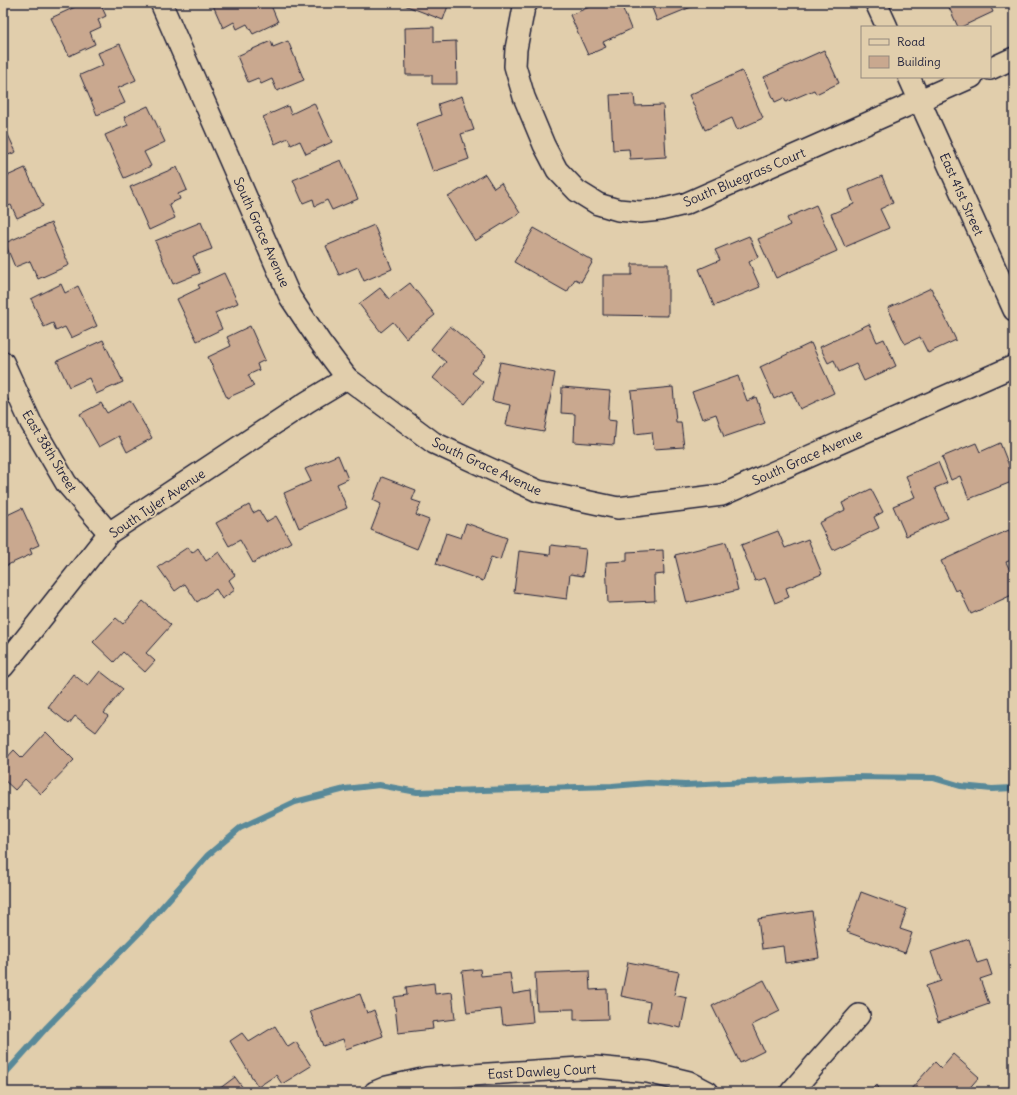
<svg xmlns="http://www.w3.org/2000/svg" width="1017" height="1095" viewBox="0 0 1017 1095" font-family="Delius,sans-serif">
<rect width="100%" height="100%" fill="#e1ceac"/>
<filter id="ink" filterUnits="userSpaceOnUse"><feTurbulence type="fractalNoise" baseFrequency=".025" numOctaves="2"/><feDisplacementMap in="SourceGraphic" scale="8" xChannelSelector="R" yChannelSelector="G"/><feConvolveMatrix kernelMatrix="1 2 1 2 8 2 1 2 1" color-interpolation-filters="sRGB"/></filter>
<g filter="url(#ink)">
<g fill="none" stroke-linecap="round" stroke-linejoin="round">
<!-- stream -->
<path stroke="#598999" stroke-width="6" d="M3 1076 47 1027 140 932 208 855 240 828 295 802 345 789 379 785 417 792 612 786 648 783 685 785 850 777 934 778 961 786 992 789 1014 788"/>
</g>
<!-- building -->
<g fill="#c9a88f" stroke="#22223b">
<path d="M73 3H100L106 16 98 20 101 27 90 32 95 44 69 56 51 18 75 7Z"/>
<path d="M212 3H270L278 22 253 34 247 24 237 29 234 22 223 28Z"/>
<path d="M399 3H449L443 20Z"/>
<path d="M599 3H636L623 9 631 29 603 42 606 47 588 55 570 15Z"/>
<path d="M650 3H701L657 21Z"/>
<path d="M947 3H989L993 12 961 27H958Z"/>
<path d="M434 27V42L456 41 457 84H432V75H406L405 28Z"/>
<path d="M271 41 273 47 288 41 304 80 277 91 272 79 261 84 258 78 248 82 237 56Z"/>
<path d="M120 44 136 80 118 88 125 103 97 115 80 75 103 65 98 53Z"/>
<path d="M824 50 839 83 816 94 814 90 786 102 784 98 775 102 764 77Z"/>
<path d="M742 71 763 118 737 130 732 118 705 130 689 95Z"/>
<path d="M634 94 635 106 663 105 666 157 630 159 629 149 613 150 610 95Z"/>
<path d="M462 96 474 130 461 134 469 159 433 172 416 124 441 115 438 104Z"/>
<path d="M314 103 332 142 306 154 300 141 291 145 288 138 275 144 263 117 288 106 291 114Z"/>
<path d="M148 106 165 142 144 152 151 166 124 178 105 135 128 125 124 117Z"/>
<path d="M3 124 16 152 3 157Z"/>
<path d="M341 160 358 199 332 210 327 200 315 206 313 199 303 203 293 180Z"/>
<path d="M177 167 187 190 178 194 180 199 169 204 175 218 149 230 130 187Z"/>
<path d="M25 168 43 206 17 218 11 205 3 208V173L5 177Z"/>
<path d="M485 174 494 188 501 183 520 213 475 241 448 197Z"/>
<path d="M882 176 893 203 880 209 889 228 845 247 831 214 854 204 849 190Z"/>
<path d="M816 205 837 251 776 278 758 239 790 225 787 218Z"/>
<path d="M201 222 212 249 193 256 200 273 173 284 155 241Z"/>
<path d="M51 223 69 265 38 279 30 261 15 267 5 243Z"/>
<path d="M374 225 392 269 364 281 358 267 339 275 326 246Z"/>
<path d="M534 228 593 261 581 282 575 279 567 292 514 262Z"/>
<path d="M749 236 758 257 749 262 760 287 714 306 699 269 720 260 715 250Z"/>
<path d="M632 264H668V316L603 315V275H632Z"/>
<path d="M224 273 238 303 215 313 222 329 197 341 177 299 200 288 198 285Z"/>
<path d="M410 283 435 315 406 338 393 322 381 332 359 304 380 288 389 299Z"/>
<path d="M61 284 65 293 78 286 97 326 71 338 65 327 56 331 53 323 44 327 31 299Z"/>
<path d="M931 288 956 340 928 353 920 337 905 344 888 308Z"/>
<path d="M869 324 877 342 884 339 896 366 864 381 856 364 839 372 834 360 828 363 820 347Z"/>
<path d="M250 326 265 360 257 364 259 370 248 375 254 386 227 398 208 357 231 346 227 337Z"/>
<path d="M450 326 486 356 472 373 483 382 465 404 433 378 446 362 431 349Z"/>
<path d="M103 340 123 382 96 394 89 378 69 387 57 361Z"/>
<path d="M811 343 834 393 800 409 792 391 774 399 760 367Z"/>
<path d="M500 362 555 373 544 432 506 425 510 405 492 401Z"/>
<path d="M738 376 747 401 756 397 765 423 724 437 716 414 702 419 692 392Z"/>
<path d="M562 387 610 391 608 420 616 421 614 445 574 442 575 414 561 413Z"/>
<path d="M673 387 676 422H681L684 447 654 449 652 432 635 434 631 391Z"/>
<path d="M130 400 152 438 127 452 119 436 99 447 80 414 101 403 107 413Z"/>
<path d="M976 443 980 452 1000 443 1014 478V481L969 499 960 476 951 480 942 457Z"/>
<path d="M338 455 348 479 337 484 347 508 299 528 284 493 311 481 305 469Z"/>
<path d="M938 462 947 483 935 488 948 518 906 536 893 506 915 497 906 476Z"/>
<path d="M382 477 416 490 412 500 421 503 416 515 429 520 417 549 371 530 381 504 373 500Z"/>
<path d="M871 489 883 512 874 517 879 528 833 550 819 523 845 510 842 503Z"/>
<path d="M249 505 253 513 259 510 266 522 276 516 291 542 253 563 240 540 229 546 216 523Z"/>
<path d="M22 508 39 545 30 549 32 554 3 567V517Z"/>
<path d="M466 523 507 538 500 560 491 557 483 581 436 564 446 533 461 538Z"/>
<path d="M1009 530 1014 541V559L1006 562 1014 579V594L971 614 959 589 955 591 941 561Z"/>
<path d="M778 531 785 548 808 539 822 574 786 588 789 597 775 603 765 578 755 581 741 545Z"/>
<path d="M726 542 738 590 687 603 675 555Z"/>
<path d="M551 545 586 549 583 576 570 574 567 599 514 592 519 551 550 555Z"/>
<path d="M188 547 192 553 198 548 206 561 219 552 235 575 229 580 235 590 222 599 216 589 197 602 185 584 175 591 158 567Z"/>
<path d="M663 550 664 574 654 575 655 601 608 603 606 562 627 561V552Z"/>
<path d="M143 601 171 625 146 653 155 661 145 672 123 652 114 662 93 642 116 618 123 624Z"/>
<path d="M100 671 123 689 104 713 108 716 96 732 75 716 69 724 48 707 73 674 88 686Z"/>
<path d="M46 732 74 760 41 794 25 779 15 790 3 779V762L14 750 22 758Z"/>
<path d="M861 892 907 909 900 929 912 933 905 953 847 932Z"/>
<path d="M812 911 819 958 785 963 783 946 762 949 758 919Z"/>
<path d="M969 939 977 963 987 960 992 975 980 979 989 1004 938 1022 926 986 941 981 931 952Z"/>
<path d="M628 962 679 972 674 995 687 998 681 1028 647 1021 650 1002 621 996Z"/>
<path d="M480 969 481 976 510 973 513 994 530 991 533 1022 503 1025 501 1009 467 1013 462 971Z"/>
<path d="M589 971 590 990 607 989 608 1019 574 1020V1009L537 1010 535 973Z"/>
<path d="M764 980 780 1011 752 1025 764 1051 740 1063 712 1006Z"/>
<path d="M434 983 435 994 452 992 455 1019 432 1022 433 1029 398 1033 394 997 407 995 406 987Z"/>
<path d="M360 994 367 1013 374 1010 383 1036 346 1049 343 1039 323 1046 310 1011Z"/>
<path d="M275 1026 288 1047 296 1042 311 1066 282 1084 276 1075 258 1087 230 1041 242 1033 249 1042Z"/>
<path d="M953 1054 979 1077 966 1092H912L910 1090 935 1062 941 1068Z"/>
<path d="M235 1077 246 1092H215Z"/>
<path d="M877 1085 881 1092H866Z"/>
</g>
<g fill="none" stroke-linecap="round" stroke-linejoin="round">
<!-- minor casing -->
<g stroke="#22223b" stroke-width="24">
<g id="minor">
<path d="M161 3 290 297 320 342 347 378 434 443 538 491 618 508 722 495 1014 366"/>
<path d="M527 3 524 7 516 49 515 66 524 97 544 145 557 170 577 191 598 204 618 210 640 212 660 210 685 204 972 77"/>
<path d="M876 3 887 27"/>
<path d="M990 69 1014 58"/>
<path d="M909 77 1014 310"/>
<path d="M3 362 31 423 66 483 109 533"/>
<path d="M3 667 109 533 307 402 347 378"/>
<path d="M375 1092 387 1087 427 1078 595 1067 648 1072 689 1082 708 1092"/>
<path d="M791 1092 859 1015"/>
</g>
</g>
<!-- minor -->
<use href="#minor" stroke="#e1ceac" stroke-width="21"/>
</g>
</g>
<g text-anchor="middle" stroke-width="4" stroke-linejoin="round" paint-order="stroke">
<!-- street labels -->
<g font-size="13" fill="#22223b" stroke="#e1ceac">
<text transform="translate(744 177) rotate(-23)" y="5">South Bluegrass Court</text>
<text transform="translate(962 194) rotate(66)" y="5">East 41st Street</text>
<text transform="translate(262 232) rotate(66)" y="5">South Grace Avenue</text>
<text transform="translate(50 451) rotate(59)" y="5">East 38th Street</text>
<text transform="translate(807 457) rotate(-24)" y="5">South Grace Avenue</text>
<text transform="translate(487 466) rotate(25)" y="5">South Grace Avenue</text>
<text transform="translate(157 503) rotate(-34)" y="5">South Tyler Avenue</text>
<text transform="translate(542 1071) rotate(-3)" y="5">East Dawley Court</text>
</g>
</g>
<!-- margin -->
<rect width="1017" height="1095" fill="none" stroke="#e1ceac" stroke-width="16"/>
<rect x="8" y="8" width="1001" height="1079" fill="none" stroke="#22223b" stroke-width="1.5" filter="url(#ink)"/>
<!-- legend -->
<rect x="861" y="26" width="130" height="52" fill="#e1ceac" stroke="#95897f"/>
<rect x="869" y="39" width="20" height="6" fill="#e1ceac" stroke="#95897f"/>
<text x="897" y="46" font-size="12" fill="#22223b">Road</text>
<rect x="869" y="56" width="20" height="12" fill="#c9a88f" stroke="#95897f"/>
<text x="897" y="66" font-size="12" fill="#22223b">Building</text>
</svg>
